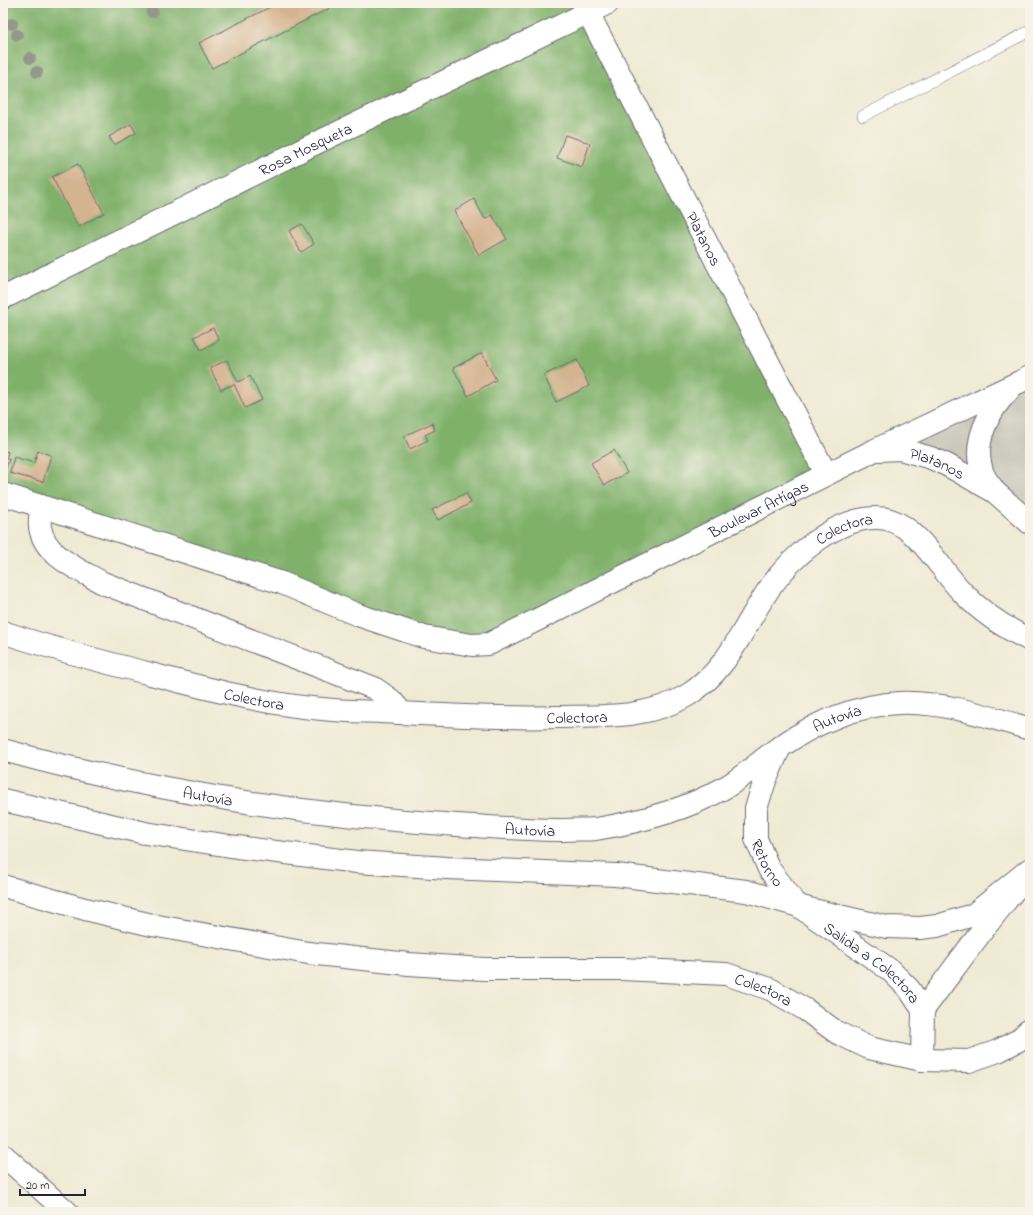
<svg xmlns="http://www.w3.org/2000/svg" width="1033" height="1215" viewBox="0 0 1033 1215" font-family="'Indie Flower',sans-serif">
<rect width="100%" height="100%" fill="#f7f3e8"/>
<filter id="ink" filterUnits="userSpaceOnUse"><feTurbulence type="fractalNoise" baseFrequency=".025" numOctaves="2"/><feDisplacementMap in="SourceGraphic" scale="8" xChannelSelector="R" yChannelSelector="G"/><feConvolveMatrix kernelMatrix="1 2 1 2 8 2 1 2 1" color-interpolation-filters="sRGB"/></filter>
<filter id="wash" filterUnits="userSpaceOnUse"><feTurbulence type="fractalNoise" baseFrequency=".012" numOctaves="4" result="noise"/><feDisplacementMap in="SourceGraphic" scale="16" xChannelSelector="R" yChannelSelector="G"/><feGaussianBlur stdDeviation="0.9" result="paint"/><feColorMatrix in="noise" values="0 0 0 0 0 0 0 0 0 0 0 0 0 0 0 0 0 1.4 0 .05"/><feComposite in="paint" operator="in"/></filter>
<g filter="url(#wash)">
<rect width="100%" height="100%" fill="#efead3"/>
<!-- industrial -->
<path fill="#c6c5b8" d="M1030 377V523L900 449Z"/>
<!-- forest -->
<path fill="#80b16b" stroke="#516a53" d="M3 3H583L826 474 472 645 3 494Z"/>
<g id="blocks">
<!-- building -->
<g fill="#d4b38f">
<path d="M278 3H327L330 8 212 68 199 43Z"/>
<path d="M131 124 136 133 114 145 109 137Z"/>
<path d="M565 135 590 143 582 167 557 158Z"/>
<path d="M78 164 104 213 78 227 52 177Z"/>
<path d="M474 199 485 219 492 215 507 239 479 255 454 211Z"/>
<path d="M302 224 314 244 301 252 289 231Z"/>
<path d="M213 328 219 340 201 350 194 337Z"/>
<path d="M482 353 496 380 468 396 453 368Z"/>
<path d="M227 360 238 382 250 376 262 400 245 408 234 384 221 390 210 368Z"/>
<path d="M577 360 589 386 556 402 544 375Z"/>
<path d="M432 423 435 430 425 435 428 440 410 449 404 436Z"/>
<path d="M3 450 8 452 6 459H9L5 472 3 471Z"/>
<path d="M614 450 627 473 604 485 591 463Z"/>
<path d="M38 451 51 455 43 482 10 473 14 457 34 463Z"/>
<path d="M466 493 471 503 438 520 432 510Z"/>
</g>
</g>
</g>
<g filter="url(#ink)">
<use href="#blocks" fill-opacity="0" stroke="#6a6870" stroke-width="1"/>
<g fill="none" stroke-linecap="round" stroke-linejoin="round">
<!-- lane casing -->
<g stroke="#6a6870" stroke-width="12">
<path id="lane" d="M863 116 1030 31"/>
</g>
<!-- street casing -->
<g stroke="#6a6870" stroke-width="24">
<g id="street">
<path id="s1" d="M583 3 826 474"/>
<path id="s2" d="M3 298 308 147 608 3"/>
<path id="s3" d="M878 450 900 449 931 458 947 465 995 492 1030 523"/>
<path d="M995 492C991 486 984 478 982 471 972 442 989 410 1009 390"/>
<path id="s4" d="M3 494 282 583 358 615 424 637 472 645 489 644 875 450 1030 377"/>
<path d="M41 506C41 512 39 521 40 527 44 556 80 570 103 583L374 688 391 700 402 713"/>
<path id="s5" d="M3 632C40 645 78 655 116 665 183 682 253 703 322 709 347 712 373 711 398 713 451 715 504 719 557 717 601 716 648 719 688 695 730 668 742 628 769 589 792 556 836 517 878 518 914 518 940 570 963 593 982 613 1005 628 1030 640"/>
<path id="s6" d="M780 747 765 781 756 808V839L769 869 797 905 890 970 909 989 923 1010 922 1060"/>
<path id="s7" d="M3 886 85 909 152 925 308 953 409 964 484 969H621L726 974 770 989 806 1010 836 1032 869 1048 922 1060 969 1061 998 1051 1019 1040 1030 1029"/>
<path d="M923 1010C954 969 984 926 1018 886"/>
<path d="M3 1155 67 1212"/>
</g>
</g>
<!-- secondary casing -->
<g stroke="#6a6870" stroke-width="24">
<g id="secondary">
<path id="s8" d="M3 750C151 791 304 815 457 825 493 827 529 830 564 830 575 829 586 830 596 829 639 822 686 810 724 788 744 777 761 760 780 747 814 723 857 705 899 703 941 701 990 717 1030 729"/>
<path d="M3 800 145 833 237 847 357 862 447 868 616 875 746 891 813 910 887 927 920 928 937 926 973 915 1030 869"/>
</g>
</g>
<!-- lane -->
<use href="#lane" stroke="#fff" stroke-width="11"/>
<!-- street -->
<use href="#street" stroke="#fff" stroke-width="22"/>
<!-- secondary -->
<use href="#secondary" stroke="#fff" stroke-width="22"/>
</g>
<!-- trees -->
<g fill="#93998a">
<circle cx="152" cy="12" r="6"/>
<circle cx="12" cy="24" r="6"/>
<circle cx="17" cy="35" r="6"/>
<circle cx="30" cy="58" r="6"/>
<circle cx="37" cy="72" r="6"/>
</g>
</g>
<g text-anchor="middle" stroke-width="3.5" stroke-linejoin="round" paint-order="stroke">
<!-- street labels -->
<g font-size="16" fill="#22223b" stroke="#f7f3e8">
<text dy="6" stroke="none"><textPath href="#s2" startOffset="337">Rosa Mosqueta</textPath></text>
<text dy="6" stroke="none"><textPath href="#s1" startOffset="265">Platanos</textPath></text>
<text dy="6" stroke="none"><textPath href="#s3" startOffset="62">Platanos</textPath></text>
<text dy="6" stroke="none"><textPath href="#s4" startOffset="812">Boulevar Artígas</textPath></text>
<text dy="6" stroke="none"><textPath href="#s5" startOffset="932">Colectora</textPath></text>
<text dy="6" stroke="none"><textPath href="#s5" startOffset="260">Colectora</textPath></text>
<text dy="6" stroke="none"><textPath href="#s5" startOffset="584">Colectora</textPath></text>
<text dy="6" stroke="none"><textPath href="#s8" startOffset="869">Autovía</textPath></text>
<text dy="6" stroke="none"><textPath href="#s8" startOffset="210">Autovía</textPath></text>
<text dy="6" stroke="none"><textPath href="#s8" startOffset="534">Autovía</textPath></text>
<text dy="6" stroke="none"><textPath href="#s6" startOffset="123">Retorno</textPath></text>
<text dy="6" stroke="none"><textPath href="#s6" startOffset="270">Salida a Colectora</textPath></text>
<text dy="6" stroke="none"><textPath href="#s7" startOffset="772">Colectora</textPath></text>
</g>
</g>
<!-- margin -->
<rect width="1033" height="1215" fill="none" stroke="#f7f3e8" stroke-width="16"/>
<!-- scale -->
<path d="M20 1189v6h65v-6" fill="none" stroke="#22223b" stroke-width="2"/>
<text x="26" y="1189" font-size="12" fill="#22223b" stroke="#f7f3e8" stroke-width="3" paint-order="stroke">20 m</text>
</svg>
